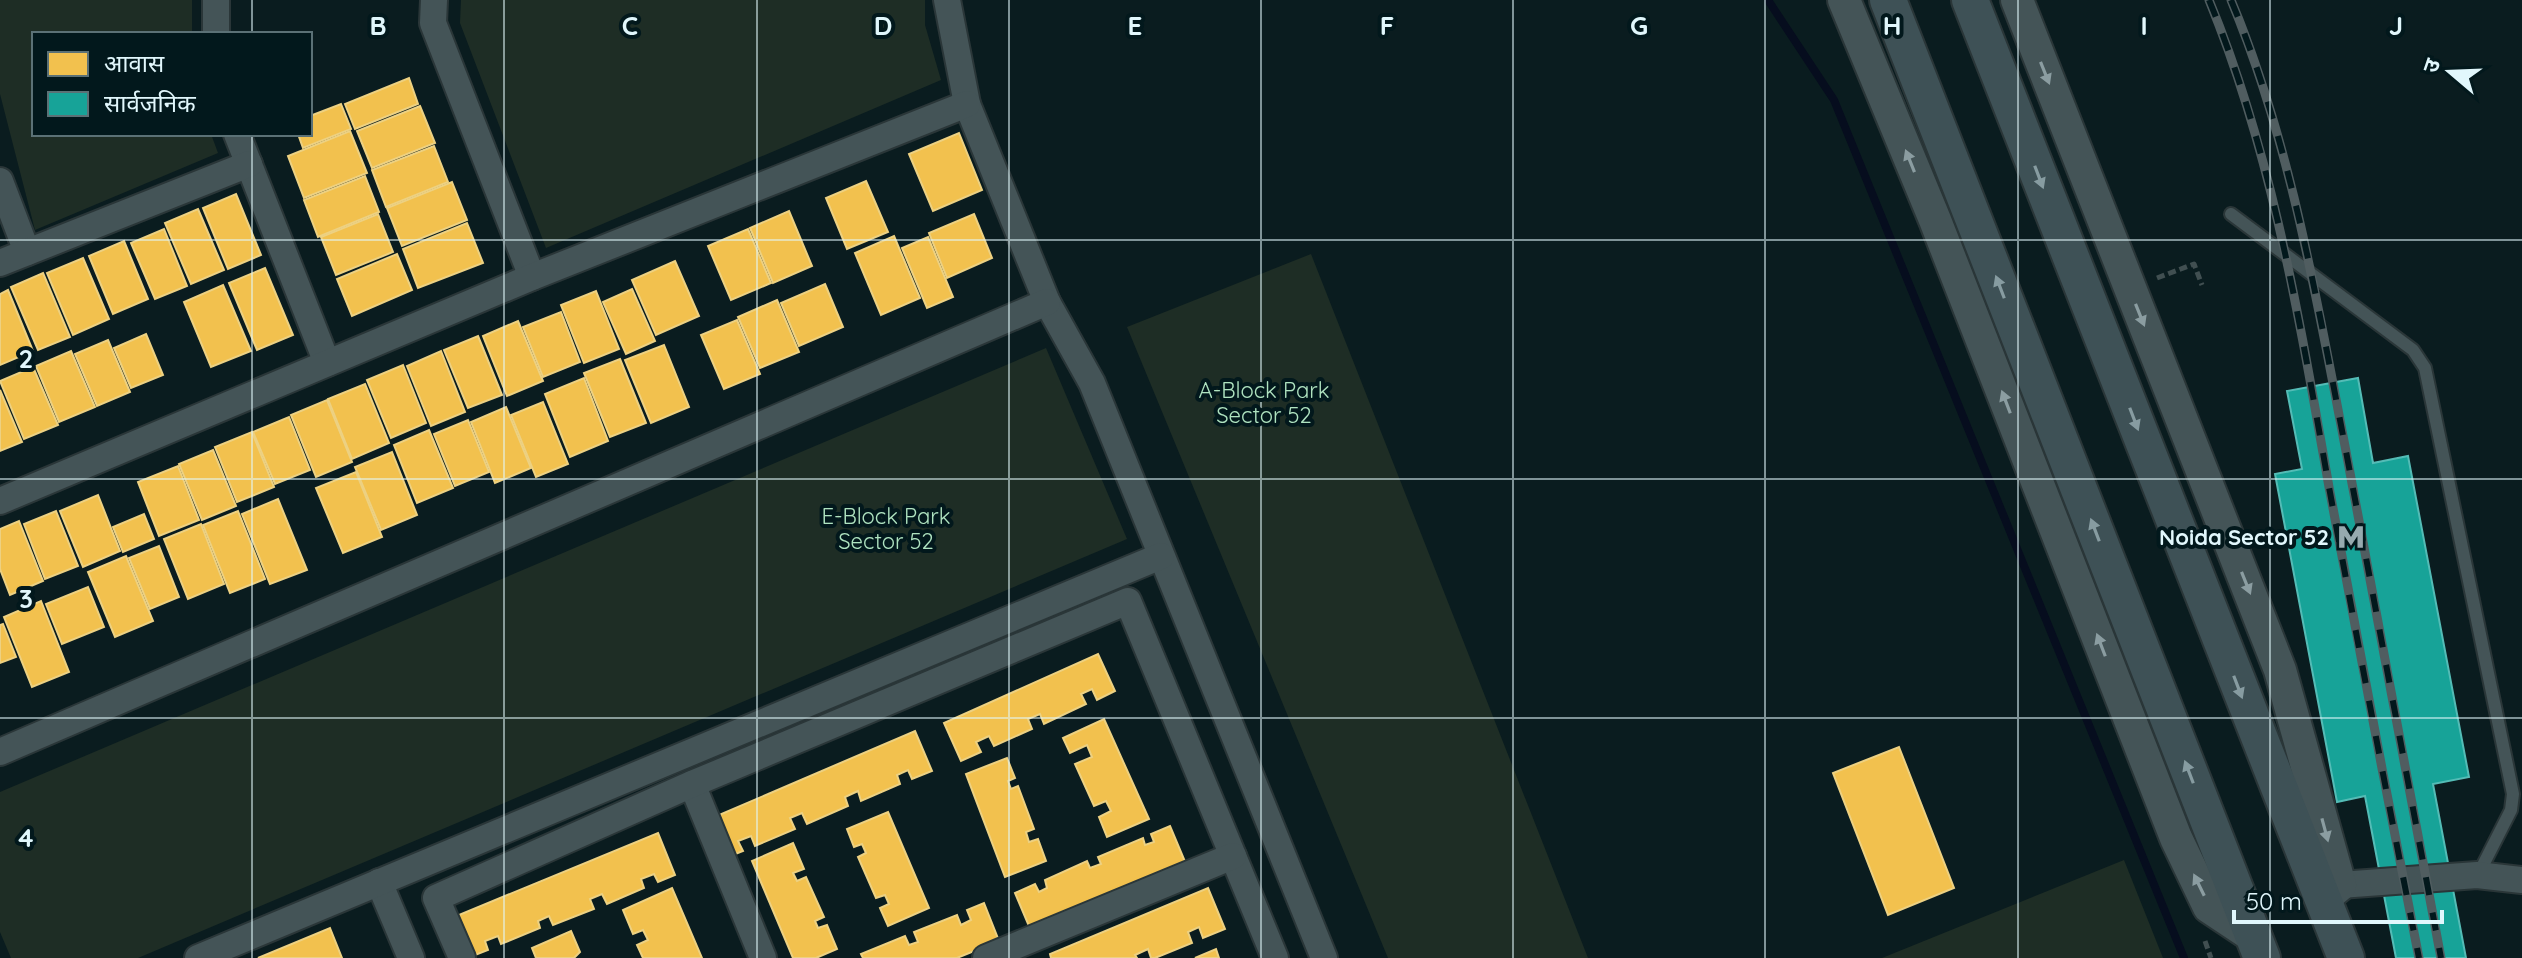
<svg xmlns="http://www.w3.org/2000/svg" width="2522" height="958" viewBox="0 0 2522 958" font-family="Quicksand,'Noto Sans Devanagari',sans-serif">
<rect width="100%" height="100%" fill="#0a1c1f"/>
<!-- green -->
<g fill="#1e2d25">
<path d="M0 0H192V34H34V134H211L218 153 35 230 0 94Z"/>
<path d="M461 0H925V25L941 80 546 248 460 23Z"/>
<path d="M1311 254 1588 958H1388L1127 327Z"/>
<path d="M1046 348 1127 539 138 958H11L0 932V792Z"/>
<path d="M2124 860 2163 958H1882Z"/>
</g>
<!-- homes -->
<g fill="#f2c14e" stroke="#edd182" stroke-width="2">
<path d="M409 78 418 104 355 129 345 104Z"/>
<path d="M341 104 351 129 303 148 298 134H310V116Z"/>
<path d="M420 106 435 143 372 168 357 131Z"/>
<path d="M350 131 367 173 304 198 288 156Z"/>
<path d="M959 133 982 190 933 211 909 154Z"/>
<path d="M434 146 448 182 386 207 372 170Z"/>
<path d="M365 176 379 212 318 237 304 200Z"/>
<path d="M866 181 888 232 847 249 826 198Z"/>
<path d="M452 182 467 220 402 246 387 208Z"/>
<path d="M236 194 261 255 228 269 203 208Z"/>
<path d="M198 209 224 270 191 284 165 223Z"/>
<path d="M789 211 812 266 773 283 750 228Z"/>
<path d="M378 214 393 252 336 275 321 237Z"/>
<path d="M974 214 992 258 947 278 929 233Z"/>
<path d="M467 223 483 263 418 288 403 249Z"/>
<path d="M164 229 187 286 155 299 131 243Z"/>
<path d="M748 229 771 283 731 300 708 246Z"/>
<path d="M894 236 920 298 881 315 855 253Z"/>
<path d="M928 237 953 297 927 308 902 248Z"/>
<path d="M124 241 148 299 113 314 89 256Z"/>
<path d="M397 254 412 290 352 316 337 279Z"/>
<path d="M83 258 109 319 73 335 47 273Z"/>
<path d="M675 261 699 316 656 335 632 280Z"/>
<path d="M265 268 293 335 257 350 229 283Z"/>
<path d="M43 273 70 337 38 350 11 287Z"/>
<path d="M825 284 843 327 799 346 781 303Z"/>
<path d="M223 285 251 351 211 367 184 302Z"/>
<path d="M632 289 655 341 626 354 603 302Z"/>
<path d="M8 290 33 351 0 365V294Z"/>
<path d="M596 291 619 349 584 363 561 305Z"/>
<path d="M777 300 799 352 760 368 738 317Z"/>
<path d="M561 312 580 362 543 377 523 327Z"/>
<path d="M737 320 760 374 724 389 701 335Z"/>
<path d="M518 321 543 381 507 396 483 336Z"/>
<path d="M146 334 163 375 131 388 114 348Z"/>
<path d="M478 336 502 395 468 408 444 350Z"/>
<path d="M108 340 130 392 97 406 75 354Z"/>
<path d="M664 345 689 407 651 423 625 360Z"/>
<path d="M71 351 95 407 59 422 36 366Z"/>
<path d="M441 351 465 412 431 426 407 366Z"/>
<path d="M620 359 646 423 610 437 584 373Z"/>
<path d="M403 365 426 423 391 438 367 380Z"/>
<path d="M33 367 58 425 24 439 0 381Z"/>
<path d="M584 378 608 441 570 457 545 394Z"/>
<path d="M365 384 389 443 352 459 328 399Z"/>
<path d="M0 390 22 442 0 451Z"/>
<path d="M327 400 352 462 316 477 291 415Z"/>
<path d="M543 402 568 464 536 477 511 415Z"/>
<path d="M506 407 531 468 495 483 471 422Z"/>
<path d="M289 417 310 470 275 484 253 432Z"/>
<path d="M468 420 489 472 455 486 434 434Z"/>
<path d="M429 430 453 488 417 503 394 445Z"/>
<path d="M252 432 274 487 237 502 215 447Z"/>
<path d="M213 450 236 506 202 520 179 464Z"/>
<path d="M392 452 417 515 381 530 355 467Z"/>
<path d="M178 466 199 520 159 536 138 482Z"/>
<path d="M356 472 382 537 343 553 316 488Z"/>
<path d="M98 495 120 551 83 567 60 511Z"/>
<path d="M278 499 307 570 270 584 242 514Z"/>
<path d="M56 511 78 566 45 579 24 524Z"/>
<path d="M238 511 265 579 230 593 203 525Z"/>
<path d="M144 514 154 539 123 552 113 527Z"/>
<path d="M19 521 43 581 10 595 0 569V529Z"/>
<path d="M201 524 224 584 188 599 164 539Z"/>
<path d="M159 546 179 597 150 609 129 558Z"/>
<path d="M126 556 153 621 115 637 88 572Z"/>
<path d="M88 587 104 627 62 644 46 604Z"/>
<path d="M41 601 69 672 32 687 4 617Z"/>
<path d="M3 624 16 657 0 663V625Z"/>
<path d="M1098 654 1115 691 1097 700 1092 689 1081 694 1086 704 1044 724 1040 714 1028 719 1032 729 994 746 989 736 976 742 981 752 961 761 944 723Z"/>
<path d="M1104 719 1149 819 1107 837 1099 817 1111 811 1106 801 1094 806 1075 764 1092 757 1087 745 1070 753 1063 738Z"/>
<path d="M915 731 932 771 912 779 908 770 897 775 900 784 861 801 858 791 845 797 848 806 807 824 802 813 790 818 795 829 755 846 751 836 738 841 743 851 728 857 712 818Z"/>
<path d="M1899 747 1954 888 1888 915 1833 773Z"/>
<path d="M1007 758 1015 778 1008 781 1011 789 1018 786 1034 829 1026 832 1029 842 1038 839 1046 861 1005 877 966 774Z"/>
<path d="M888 812 929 908 888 926 880 908 889 904 885 895 876 898 858 857 866 853 862 844 854 847 847 829Z"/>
<path d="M1170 826 1186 864 1031 931 1015 893 1035 884 1039 892 1047 888 1045 880 1087 861 1090 868 1101 864 1098 857 1143 838 1145 845 1154 842 1151 834Z"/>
<path d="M658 833 675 875 658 882 654 874 641 879 644 888 607 904 602 894 590 899 594 909 553 925 549 916 538 921 540 928 501 944 498 936 485 941 488 950 470 957 454 917Z"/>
<path d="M793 843 804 869 793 873 797 881 806 877 824 917 815 921 818 928 827 925 837 949 816 958H793L752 861Z"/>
<path d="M672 888 702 958H643L637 945 648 940 643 930 633 934 623 910Z"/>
<path d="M1208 888 1225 929 1203 938 1199 927 1188 932 1192 943 1155 958H1151L1148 949 1135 955 1137 958H1051L1050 954Z"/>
<path d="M984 903 999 941 957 958H863L861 954 905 936 909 945 918 942 914 932 957 915 961 925 971 920 967 910Z"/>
<path d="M330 928 342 958H258Z"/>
<path d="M571 931 580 952 574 958H536L532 948Z"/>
<path d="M1216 949 1219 958H1195Z"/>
</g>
<!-- public -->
<path fill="#17a398" stroke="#54bcb6" stroke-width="2" d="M2358 378 2373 463 2408 456 2469 777 2433 784 2466 958H2396L2365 796 2337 802 2275 474 2302 469 2287 391Z"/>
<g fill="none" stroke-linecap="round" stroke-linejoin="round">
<!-- stream -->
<path stroke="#060d1e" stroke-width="8" d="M1768 0 1834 100 2184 958"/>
<!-- service casing -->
<g stroke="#2a3638" stroke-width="16">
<path id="service" d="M2231 214 2413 350 2425 368 2513 794 2511 810 2478 875"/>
</g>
<!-- minor casing -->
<g stroke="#2a3638" stroke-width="30">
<g id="minor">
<path d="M434 0 433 23 532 277"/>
<path d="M947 0 967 104 1047 302 1092 383 1324 958"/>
<path d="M216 34V0"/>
<path d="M237 134 327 363"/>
<path d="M0 181 27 252"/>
<path d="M0 263 249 164"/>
<path d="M0 501 532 277 967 104"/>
<path d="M0 752 1047 302"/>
<path d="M692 784 763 958"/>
<path d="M379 882 411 958"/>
<path d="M2340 885 2477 875 2522 880"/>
<path d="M198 958 1161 556"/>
<path d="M462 958 436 898 692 784 1128 601 1275 958"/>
<path d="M986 958 1233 856"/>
</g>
</g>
<!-- tertiary casing -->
<g stroke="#2a3638" stroke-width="36">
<g id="tertiary">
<path d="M1844 0 1935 220 2176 838 2209 907 2254 937"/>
<path d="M2017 0 2280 670 2340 885 2322 900"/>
</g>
</g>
<!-- secondary casing -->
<g stroke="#2a3638" stroke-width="40">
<g id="secondary">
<path d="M1888 0 2262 958"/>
<path d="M1970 0 2346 958"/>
</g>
</g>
<!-- path -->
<g stroke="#414f51" stroke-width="5" stroke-dasharray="8 4" stroke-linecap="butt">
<path d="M2157 278 2194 264 2202 285"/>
<path d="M2205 941 2211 958"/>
</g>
<!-- service -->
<use href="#service" stroke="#445457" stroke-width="12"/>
<!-- minor -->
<use href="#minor" stroke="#445457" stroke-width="26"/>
<!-- tertiary -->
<use href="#tertiary" stroke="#445457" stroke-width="32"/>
<!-- secondary -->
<use href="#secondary" stroke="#3e5156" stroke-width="36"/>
<!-- rail casing -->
<g stroke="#505d60" stroke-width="9">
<g id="rail">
<path d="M2209 0C2273 155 2300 323 2329 487 2358 645 2388 801 2419 958"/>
<path d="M2231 0C2290 141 2316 296 2345 446 2377 616 2409 787 2441 958"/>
</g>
</g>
<!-- rail -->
<use href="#rail" stroke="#02181c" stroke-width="6" stroke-dasharray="18" stroke-linecap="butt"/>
</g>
<!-- one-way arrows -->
<defs><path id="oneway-solid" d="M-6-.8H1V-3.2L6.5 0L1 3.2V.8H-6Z" transform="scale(2)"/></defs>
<g fill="#8b9da1">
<use href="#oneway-solid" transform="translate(2045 73) rotate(68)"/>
<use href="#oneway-solid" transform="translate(1910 161) rotate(-112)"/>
<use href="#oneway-solid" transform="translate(2140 315) rotate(68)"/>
<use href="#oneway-solid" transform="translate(2006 402) rotate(-111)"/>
<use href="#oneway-solid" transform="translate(2246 583) rotate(68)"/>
<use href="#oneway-solid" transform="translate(2101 645) rotate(-111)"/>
<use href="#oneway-solid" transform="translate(2325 830) rotate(75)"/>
<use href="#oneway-solid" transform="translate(2199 885) rotate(-116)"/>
</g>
<g fill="#879ca1">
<use href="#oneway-solid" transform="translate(2039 177) rotate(69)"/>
<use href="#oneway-solid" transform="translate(2000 287) rotate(-111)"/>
<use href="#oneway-solid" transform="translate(2134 419) rotate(69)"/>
<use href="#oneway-solid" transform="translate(2095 530) rotate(-111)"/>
<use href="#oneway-solid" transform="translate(2238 687) rotate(69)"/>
<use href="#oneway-solid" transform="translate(2189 772) rotate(-111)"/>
</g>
<!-- grid -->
<path fill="none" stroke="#e1f7fc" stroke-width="2" stroke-opacity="0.55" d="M252 0V34M504 0V958M757 0V958M1009 0V958M1261 0V958M1513 0V958M1765 0V958M2018 0V958M2270 0V958M252 134V958M0 240H2522M0 479H2522M0 718H2522"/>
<!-- icons -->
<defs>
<g id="metro-bare" transform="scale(2.16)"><path d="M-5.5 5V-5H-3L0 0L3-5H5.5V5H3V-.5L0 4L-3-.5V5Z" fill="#96aaaf" stroke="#02181c" stroke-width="2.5" paint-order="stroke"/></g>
</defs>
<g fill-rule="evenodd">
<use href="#metro-bare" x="2351" y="537"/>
</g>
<g text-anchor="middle" stroke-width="8" stroke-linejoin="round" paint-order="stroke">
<!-- park labels -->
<g font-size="22" fill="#afe3c0" stroke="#02181c">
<text x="1264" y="398">A-Block Park<tspan x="1264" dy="25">Sector 52</tspan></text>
<text x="886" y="524">E-Block Park<tspan x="886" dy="25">Sector 52</tspan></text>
</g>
<!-- poi labels -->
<g font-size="22" font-weight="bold" fill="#e1f7fc" stroke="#02181c" text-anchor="end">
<text x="2329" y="545">Noida Sector 52</text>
</g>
</g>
<g font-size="26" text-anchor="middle" font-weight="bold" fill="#e1f7fc" stroke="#02181c" stroke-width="8" stroke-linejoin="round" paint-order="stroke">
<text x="378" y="35">B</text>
<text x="630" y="35">C</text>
<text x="883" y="35">D</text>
<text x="1135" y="35">E</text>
<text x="1387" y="35">F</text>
<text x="1639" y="35">G</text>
<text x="1892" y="35">H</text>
<text x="2144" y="35">I</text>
<text x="2396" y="35">J</text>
<text x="26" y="368">2</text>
<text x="26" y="608">3</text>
<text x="26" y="847">4</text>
</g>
<!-- legend -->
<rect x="32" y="32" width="280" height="104" fill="#02181c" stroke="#5b7176" stroke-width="2"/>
<rect x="48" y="52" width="40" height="24" fill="#f2c14e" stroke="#5b7176" stroke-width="2"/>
<text x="104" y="72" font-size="24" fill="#e1f7fc">आवास</text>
<rect x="48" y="92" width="40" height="24" fill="#17a398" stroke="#5b7176" stroke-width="2"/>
<text x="104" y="112" font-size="24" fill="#e1f7fc">सार्वजनिक</text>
<!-- north arrow -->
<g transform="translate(2450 72) rotate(289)" stroke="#02181c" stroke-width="6" paint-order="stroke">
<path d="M0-6L14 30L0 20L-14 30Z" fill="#e1f7fc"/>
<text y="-12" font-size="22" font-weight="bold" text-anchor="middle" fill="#e1f7fc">उ</text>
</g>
<!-- scale -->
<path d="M2234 910v12h208v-12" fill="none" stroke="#e1f7fc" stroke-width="4"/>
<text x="2246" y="910" font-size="24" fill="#e1f7fc" stroke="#02181c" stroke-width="6" paint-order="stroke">50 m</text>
</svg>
